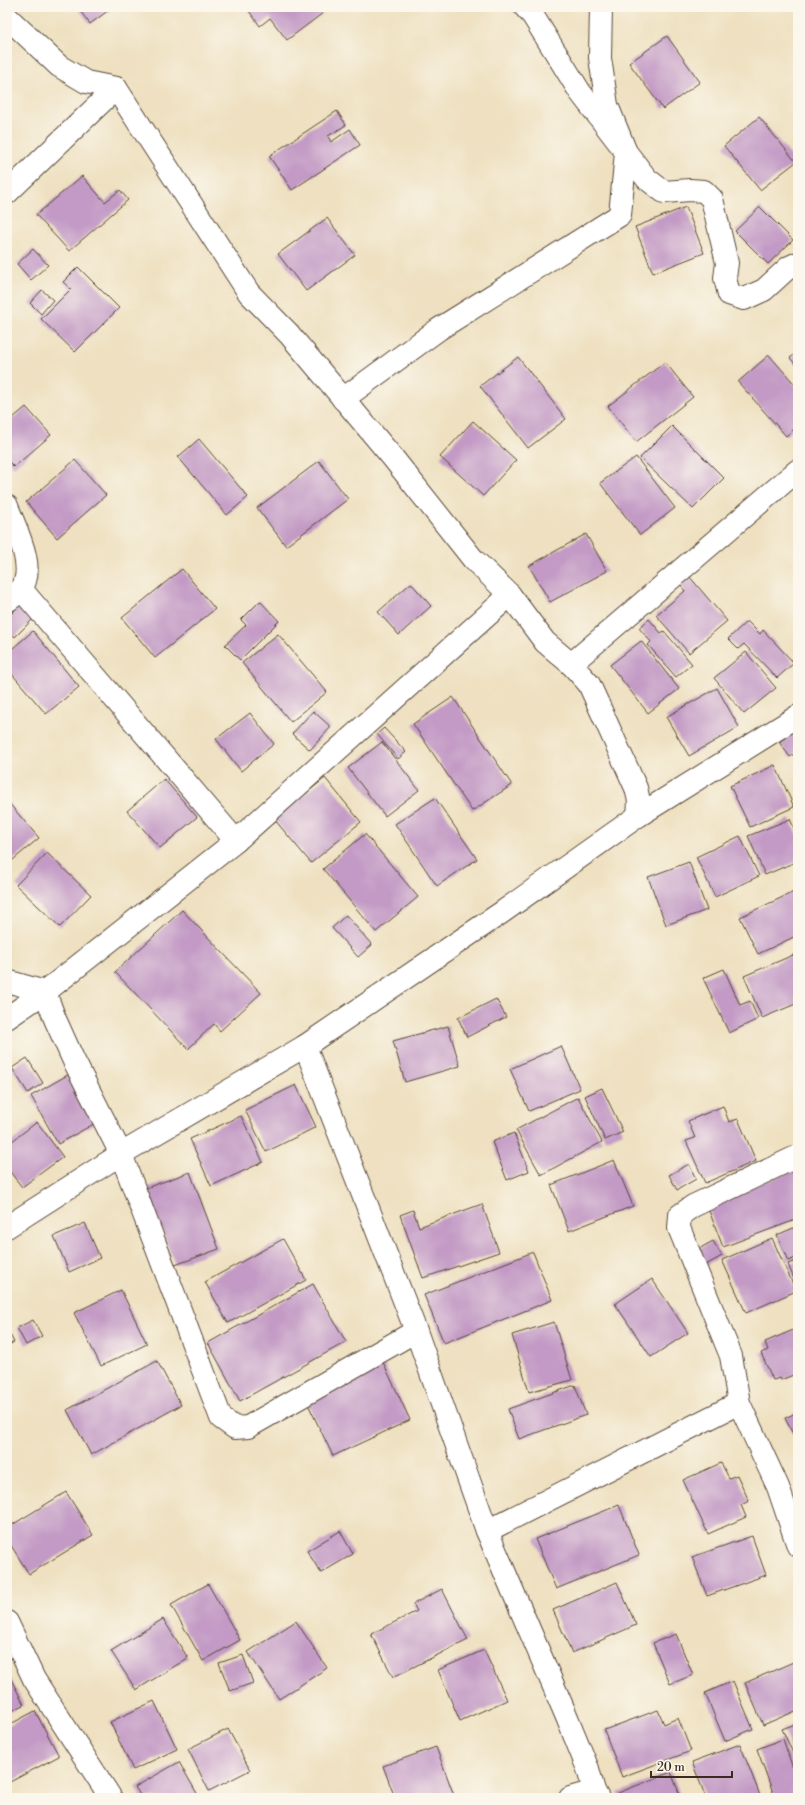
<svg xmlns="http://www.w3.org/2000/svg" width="805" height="1805" viewBox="0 0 805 1805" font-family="'Libre Bodoni',serif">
<rect width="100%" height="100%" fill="#fbf7ec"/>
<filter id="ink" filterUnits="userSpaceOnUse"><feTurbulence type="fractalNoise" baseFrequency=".025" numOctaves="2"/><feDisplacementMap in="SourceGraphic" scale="8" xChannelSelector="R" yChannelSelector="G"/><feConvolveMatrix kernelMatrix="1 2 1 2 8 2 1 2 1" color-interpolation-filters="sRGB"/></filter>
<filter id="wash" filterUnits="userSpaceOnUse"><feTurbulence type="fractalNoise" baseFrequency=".012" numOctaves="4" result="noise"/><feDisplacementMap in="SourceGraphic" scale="16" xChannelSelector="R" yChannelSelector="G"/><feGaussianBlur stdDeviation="0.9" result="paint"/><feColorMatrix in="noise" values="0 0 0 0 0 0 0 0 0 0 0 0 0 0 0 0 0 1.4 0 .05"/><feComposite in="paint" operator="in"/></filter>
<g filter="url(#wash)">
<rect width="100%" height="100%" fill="#eee0c0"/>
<g id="blocks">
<!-- building -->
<g fill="#c29ac5">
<path d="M77 7H113L90 24Z"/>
<path d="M246 7H319L323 13 287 40 270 18 260 26Z"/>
<path d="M667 36 700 82 663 109 629 63Z"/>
<path d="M337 111 346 125 328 136 331 142 350 129 360 145 292 190 269 156Z"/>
<path d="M759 117 796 162 760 190 724 146Z"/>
<path d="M82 176 105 202 120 190 128 200 69 251 36 215Z"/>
<path d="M686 207 704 253 653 273 635 227Z"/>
<path d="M760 207 793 240 768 264 735 231Z"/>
<path d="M327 218 355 255 306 291 278 254Z"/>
<path d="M33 249 48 265 31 280 17 264Z"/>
<path d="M78 267 119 308 75 352 41 319 71 289 63 282Z"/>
<path d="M42 290 53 300 41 314 30 303Z"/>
<path d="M798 352V367L790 358Z"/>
<path d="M769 355 798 388V426L786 436 738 382Z"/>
<path d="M518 357 566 419 528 448 480 386Z"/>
<path d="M665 362 693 397 636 442 608 406Z"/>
<path d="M7 386 11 392 7 395Z"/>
<path d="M26 407 51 435 14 467 7 460V423Z"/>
<path d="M473 421 516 460 483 496 440 457Z"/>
<path d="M672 426 724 478 693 509 640 458Z"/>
<path d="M199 439 248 497 227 515 178 457Z"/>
<path d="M636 457 675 508 640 535 600 483Z"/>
<path d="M75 460 106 495 57 538 26 502Z"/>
<path d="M319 461 348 499 286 546 257 508Z"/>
<path d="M586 534 607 571 550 602 529 566Z"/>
<path d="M182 569 215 609 155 658 122 618Z"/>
<path d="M689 576 727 621 689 653 656 615 685 591 680 584Z"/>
<path d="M411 583 431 606 399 635 378 612Z"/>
<path d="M260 601 279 621 240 660 225 645 246 625 241 620Z"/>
<path d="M20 605 33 619 15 637 7 629V618Z"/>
<path d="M649 619 661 633 664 631 692 664 676 677 648 645 651 642 639 628Z"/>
<path d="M747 621 760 634 763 630 794 663 777 678 744 644 738 649 728 639Z"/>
<path d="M33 631 79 687 46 714 7 668V653Z"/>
<path d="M278 634 327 692 291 722 242 663Z"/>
<path d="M641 641 679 689 648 713 610 665Z"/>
<path d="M746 652 776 688 744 714 714 678Z"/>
<path d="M717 688 739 727 689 756 666 717Z"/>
<path d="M453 697 512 785 472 811 413 724Z"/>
<path d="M313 711 331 727 310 750 292 734Z"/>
<path d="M250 713 274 744 241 771 216 739Z"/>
<path d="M384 728 406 752 398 759 377 734Z"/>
<path d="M798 728V751L790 757 779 742Z"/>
<path d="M382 742 419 790 385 816 348 768Z"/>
<path d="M775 765 794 807 750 827 730 786Z"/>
<path d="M325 778 361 822 311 863 274 819Z"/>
<path d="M164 779 197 817 160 848 127 811Z"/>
<path d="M435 798 477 859 437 886 395 824Z"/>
<path d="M7 801 39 838 7 865Z"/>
<path d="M790 819 798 837V861L765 875 748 836Z"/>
<path d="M365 834 418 897 376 932 323 869Z"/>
<path d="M740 836 759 876 715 897 696 857Z"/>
<path d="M47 853 91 895 60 927 16 885Z"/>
<path d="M689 862 707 910 666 925 648 877Z"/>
<path d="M798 890V935L758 954 740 917Z"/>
<path d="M182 910 261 993 220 1031 214 1024 188 1049 115 972Z"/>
<path d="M346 915 372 945 358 957 332 928Z"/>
<path d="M798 953V1003L762 1018 744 976Z"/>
<path d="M724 969 740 1005 750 1001 758 1019 729 1033 703 978Z"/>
<path d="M496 999 506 1017 467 1037 458 1018Z"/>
<path d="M448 1026 460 1066 405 1082 393 1041Z"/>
<path d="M561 1046 580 1089 529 1111 510 1069Z"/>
<path d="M27 1058 43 1083 28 1093 12 1068Z"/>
<path d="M71 1073 99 1121 58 1144 31 1096Z"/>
<path d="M296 1085 316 1127 266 1152 245 1110Z"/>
<path d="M602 1088 623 1132 605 1140 585 1096Z"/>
<path d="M578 1097 602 1142 541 1175 516 1130Z"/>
<path d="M723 1106 729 1122 738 1119 756 1161 705 1183 686 1141 695 1138 688 1121Z"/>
<path d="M241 1116 263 1162 211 1186 190 1139Z"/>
<path d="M37 1122 63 1157 22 1187 7 1168V1145Z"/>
<path d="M514 1133 529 1171 507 1180 492 1142Z"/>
<path d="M614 1160 633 1206 569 1231 551 1185Z"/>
<path d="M689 1164 696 1179 677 1190 669 1175Z"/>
<path d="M795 1170 798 1178V1219L723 1247 706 1203Z"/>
<path d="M190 1172 219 1249 175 1265 146 1188Z"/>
<path d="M482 1204 499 1252 423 1278 400 1215 413 1210 419 1227Z"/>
<path d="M85 1223 100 1258 69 1272 54 1236Z"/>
<path d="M798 1226V1257L788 1261 777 1235Z"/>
<path d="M772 1238 796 1291 746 1313 722 1260Z"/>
<path d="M283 1239 306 1280 228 1323 205 1282Z"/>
<path d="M713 1241 722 1256 704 1266 695 1251Z"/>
<path d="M533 1252 552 1300 444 1343 424 1295Z"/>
<path d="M798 1260V1289L788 1264Z"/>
<path d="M652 1279 688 1333 651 1357 615 1304Z"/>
<path d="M313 1284 346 1342 240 1401 208 1343Z"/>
<path d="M121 1290 147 1344 101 1366 74 1313Z"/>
<path d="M33 1320 42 1336 26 1345 17 1328Z"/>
<path d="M554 1322 572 1380 529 1392 512 1335Z"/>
<path d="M798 1328V1373L781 1380 780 1378 773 1380 761 1353 768 1350 765 1342Z"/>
<path d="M7 1330 14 1342 7 1346Z"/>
<path d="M157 1361 181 1405 91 1455 67 1410Z"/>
<path d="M383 1362 410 1420 333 1456 305 1398Z"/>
<path d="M575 1385 586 1415 519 1439 508 1409Z"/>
<path d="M798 1412V1444L785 1418Z"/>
<path d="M721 1463 729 1478 737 1475 749 1501 741 1505 746 1517 708 1534 683 1480Z"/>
<path d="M66 1492 93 1535 29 1574 7 1539V1528Z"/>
<path d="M619 1505 639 1555 556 1589 535 1539Z"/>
<path d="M340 1531 353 1554 321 1573 307 1551Z"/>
<path d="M752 1536 766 1575 707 1596 692 1557Z"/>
<path d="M617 1582 636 1625 572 1653 553 1610Z"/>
<path d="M208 1584 240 1640 203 1661 171 1605Z"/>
<path d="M442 1589 468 1640 393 1677 371 1634 417 1611 413 1604Z"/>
<path d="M163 1619 188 1658 136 1690 111 1651Z"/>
<path d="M296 1621 327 1668 279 1699 248 1652Z"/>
<path d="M676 1634 693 1675 670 1684 653 1643Z"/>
<path d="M484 1650 507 1700 460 1721 438 1670Z"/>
<path d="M243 1655 253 1683 230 1691 219 1663Z"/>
<path d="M798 1660V1710L763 1725 745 1683Z"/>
<path d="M7 1671 24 1705 7 1713Z"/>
<path d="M733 1681 753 1729 725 1741 705 1693Z"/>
<path d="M154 1701 177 1749 133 1770 110 1722Z"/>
<path d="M658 1710 664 1724 678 1718 691 1751 622 1777 604 1730Z"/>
<path d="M35 1711 59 1756 10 1782 7 1776V1726Z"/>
<path d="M798 1723V1764L782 1729Z"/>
<path d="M228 1729 250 1770 209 1791 188 1749Z"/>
<path d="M783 1739 798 1783V1793L784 1798H775L757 1749Z"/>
<path d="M740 1744 761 1798H706L692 1762Z"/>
<path d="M436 1747 455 1798H395L383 1766Z"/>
<path d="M179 1762 199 1797 142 1798 135 1787Z"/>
<path d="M671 1772 681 1798H620L618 1793Z"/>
</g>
</g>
</g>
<g filter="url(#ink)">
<use href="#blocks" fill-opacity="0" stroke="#564536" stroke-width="1"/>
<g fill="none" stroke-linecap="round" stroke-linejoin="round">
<!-- minor casing -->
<g stroke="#564536" stroke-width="24">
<g id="minor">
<path d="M601 7 600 58 607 105 626 152 647 179 664 192 690 190 704 191 712 199 727 263 725 278 729 294 744 299 764 290 789 267 798 263"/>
<path d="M7 17 59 66 86 82 116 88 249 293 289 334 393 458 473 559 510 595 545 642 571 664 589 684 636 788 639 801 638 816"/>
<path d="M7 193 116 88"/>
<path d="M343 399 439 329 620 215 626 152 580 92 533 16 525 7"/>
<path d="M7 506C15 528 37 568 21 589 18 594 11 598 7 601"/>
<path d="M21 589 236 841"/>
<path d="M571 664 798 470"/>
<path d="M7 981 45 992 236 841 510 595"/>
<path d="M7 1018 45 992 55 1019 73 1059 121 1154 221 1418 235 1428 248 1427 416 1331"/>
<path d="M305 1046 416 1331 487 1531 566 1715 588 1769 594 1791 598 1798"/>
<path d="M798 1156 693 1206 680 1215 679 1228 731 1356 739 1403 778 1487 798 1546"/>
<path d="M7 1227 121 1154 305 1046 501 913 638 816 798 716"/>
<path d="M487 1531 739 1403"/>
<path d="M7 1622 34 1679 111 1798"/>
<path d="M570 1798 594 1791"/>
</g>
</g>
<!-- minor -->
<use href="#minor" stroke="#fff" stroke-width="22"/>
</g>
</g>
<!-- margin -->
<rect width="805" height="1805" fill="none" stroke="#fbf7ec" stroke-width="24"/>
<!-- scale -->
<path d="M651 1771v6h81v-6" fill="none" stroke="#3b2a1e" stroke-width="2"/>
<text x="657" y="1771" font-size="12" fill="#3b2a1e" stroke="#fbf7ec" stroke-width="3" paint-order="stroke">20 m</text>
</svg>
